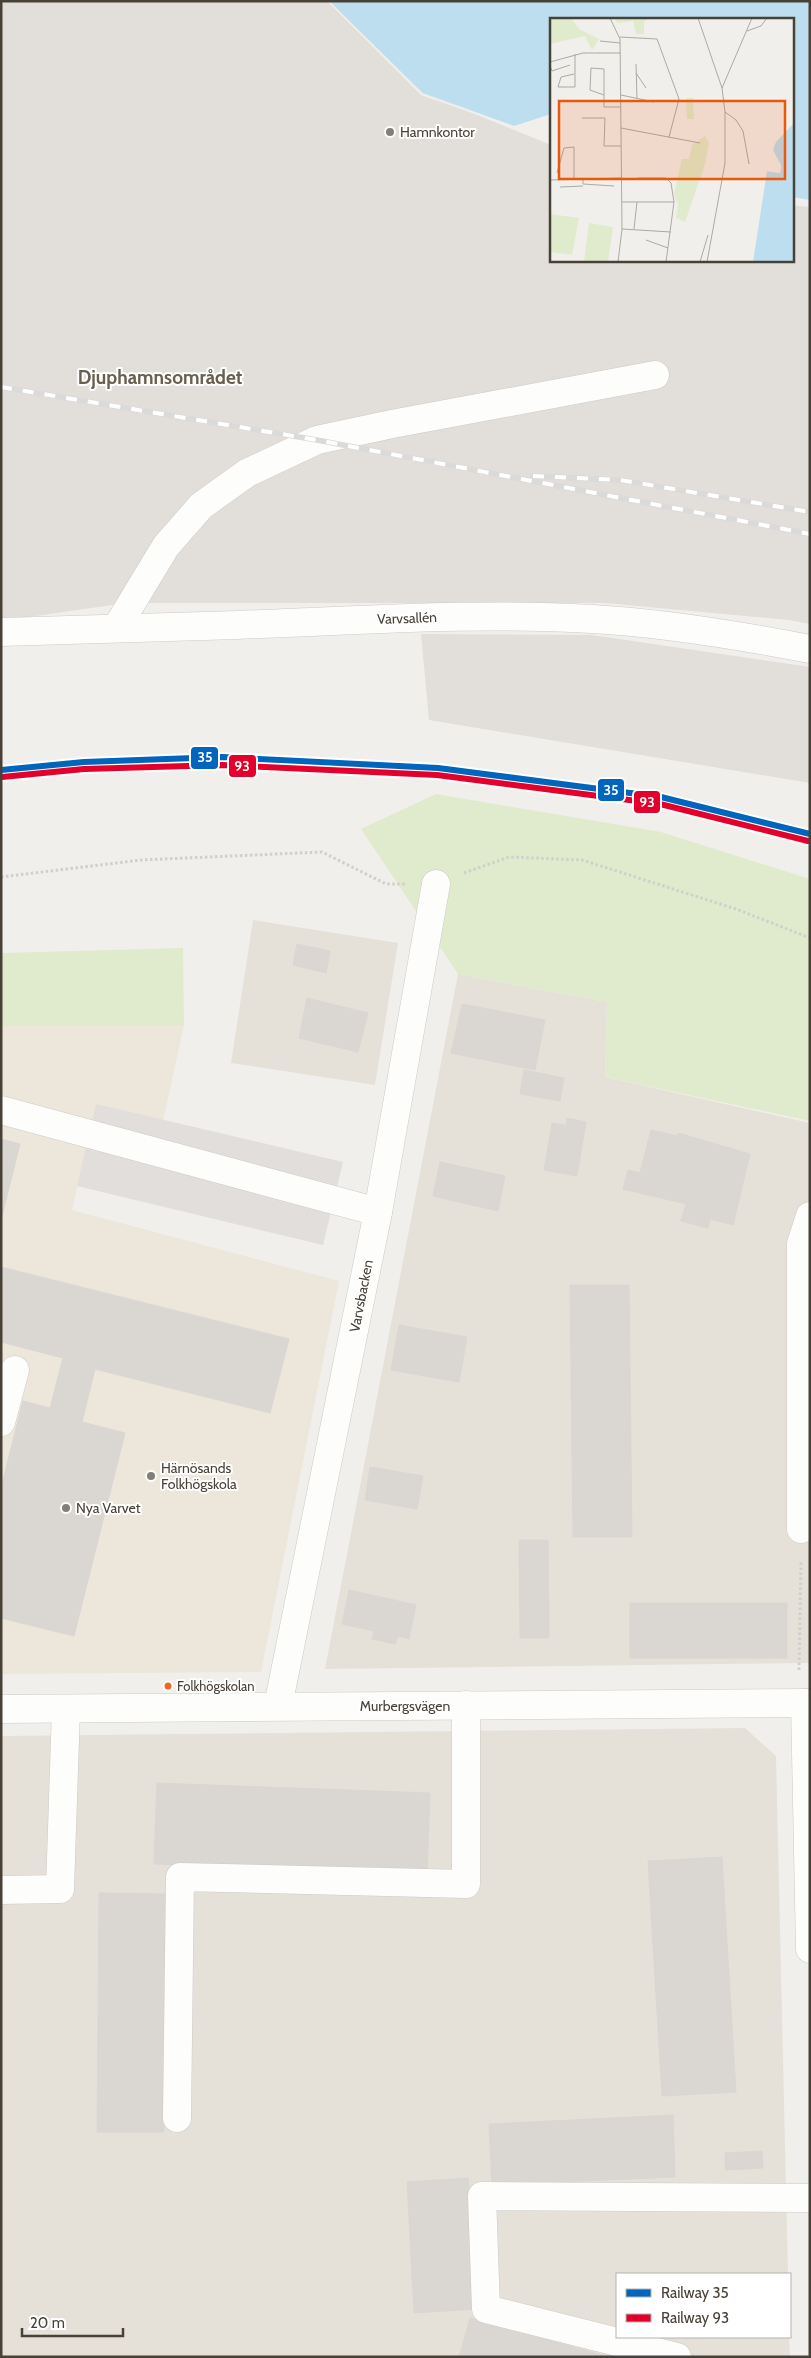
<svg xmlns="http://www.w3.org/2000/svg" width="811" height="2358" viewBox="0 0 811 2358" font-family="Cabin,sans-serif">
<rect width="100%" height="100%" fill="#f1efec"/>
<!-- residential -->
<g fill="#e5e1d9">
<path d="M253 920 398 943 375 1085 231 1063Z"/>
<path d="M458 974 607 1002 605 1077 810 1123V1663L325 1669Z"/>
<path d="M745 1728 776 1756 788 2274H617V2337H789L790 2357H1V1736Z"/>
</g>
<!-- industrial -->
<g fill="#e2deda">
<path d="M1 1H329L423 93 551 145V260H792V205L810 207V624L789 620 605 603H126L1 621Z"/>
<path d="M421 634 592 635 810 667V783L429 720Z"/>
</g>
<!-- education -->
<path fill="#ece6db" d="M184 1025 163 1121 96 1104 72 1210 339 1281 261 1672 1 1674V1026Z"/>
<!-- green -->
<g fill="#e0ebcd">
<path d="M436 794 661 832 810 879V1121L605 1077 607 1002 458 974 361 829Z"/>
<path d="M183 948 184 1025 1 1026V953Z"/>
</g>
<!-- parking -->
<path fill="#e1dedc" d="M96 1104 343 1162 323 1245 77 1186Z"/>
<!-- water -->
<path fill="#bddeef" d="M329 1H810V200L792 197V19H551V114L514 126 423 93Z"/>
<!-- pier -->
<path fill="#f1efec" d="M327 1H329L422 93 483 117 421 95Z"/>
<!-- building -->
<g fill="#dad7d3" stroke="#dad6d2">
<path d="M297 944 330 951 326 973 293 965Z"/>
<path d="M307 998 368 1013 358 1052 299 1038Z"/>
<path d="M462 1004 545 1020 535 1070 451 1053Z"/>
<path d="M524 1070 564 1078 560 1101 520 1094Z"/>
<path d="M567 1118 586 1122 577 1176 544 1170 552 1123 566 1125Z"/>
<path d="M651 1130 677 1136 678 1133 750 1154 733 1225 710 1219 708 1228 681 1221 686 1204 623 1189 628 1170 640 1173Z"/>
<path d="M1 1139 20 1144 1 1220Z"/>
<path d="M440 1162 505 1176 498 1211 433 1196Z"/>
<path d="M1 1267 289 1339 270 1413 95 1369 82 1422 125 1433 74 1636 1 1618V1488L23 1401 50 1408 63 1358 1 1342Z"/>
<path d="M570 1285H629L632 1537H573Z"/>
<path d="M399 1325 467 1337 459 1382 391 1370Z"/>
<path d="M370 1467 423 1476 417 1509 365 1500Z"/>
<path d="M519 1540H548L549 1638H520Z"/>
<path d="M349 1590 416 1605 409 1639 398 1636 395 1644 372 1639 374 1631 342 1624Z"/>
<rect x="630" y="1603" width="157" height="55"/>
<path d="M157 1783 430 1793 427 1874 154 1864Z"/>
<path d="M722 1857 736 2092 662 2096 648 1861Z"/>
<path d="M99 1893 167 1894 164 2132H97Z"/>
<path d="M673 2115 675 2177 492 2185 489 2124Z"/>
<path d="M762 2151 763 2168 725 2170V2153Z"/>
<path d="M468 2178 476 2309 414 2313 407 2182Z"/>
<path d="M470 2318 609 2357H459Z"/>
</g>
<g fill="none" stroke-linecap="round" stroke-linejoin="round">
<!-- minor casing -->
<g stroke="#cdcac7" stroke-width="29">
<g id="minor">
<path d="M117 627 166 546 201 506 247 473 317 440 392 424 655 375"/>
<path d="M1 632C80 629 159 628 238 625 356 621 474 612 592 619 665 623 737 635 810 649"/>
<path d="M1 1110 378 1212"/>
<path d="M1 1422 15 1370"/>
<path d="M801 1529V1244L810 1216"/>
<path d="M805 1703 810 1949"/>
<path d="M278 1706 378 1212 436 884"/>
<path d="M1 1709 810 1703"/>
<path d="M1 1890 60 1889 66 1709"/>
<path d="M177 2118 180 1877 466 1884V1705"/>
<path d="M677 2357 486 2309 482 2196 810 2198"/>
</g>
</g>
<!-- path -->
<g stroke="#d1cfcb" stroke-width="3" stroke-dasharray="2.5 2.5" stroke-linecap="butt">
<path d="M464 873 509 857 582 860 736 909 810 938"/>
<path d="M1 877 141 860 322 852 386 884H405"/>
<path d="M799 1670 801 1560"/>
</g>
<!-- minor -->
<use href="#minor" stroke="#fdfdfc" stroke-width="28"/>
<!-- rail casing -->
<g stroke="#dadad9" stroke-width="5.5">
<g id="rail">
<path d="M1 387 317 440 810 534"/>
<path d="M533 476 620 480 810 512"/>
</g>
</g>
<!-- rail -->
<use href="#rail" stroke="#fff" stroke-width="4" stroke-dasharray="11" stroke-linecap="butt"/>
<!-- rail-1 casing -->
<g stroke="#fff" stroke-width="10">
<path id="rail-1" d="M1 770 84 762 222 757 438 768 661 797 810 834"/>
</g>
<!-- rail-2 casing -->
<g stroke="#fff" stroke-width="10">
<path id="rail-2" d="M2 777 84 769 222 765 437 775 660 804 808 841"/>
</g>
<!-- rail-1 -->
<use href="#rail-1" stroke="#0065bd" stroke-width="6"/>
<!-- rail-2 -->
<use href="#rail-2" stroke="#e4002b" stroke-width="6"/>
</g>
<!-- markers -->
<g fill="#837e76" stroke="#fff" stroke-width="2">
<circle cx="390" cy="132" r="5"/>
<circle cx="151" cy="1476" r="5"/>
<circle cx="66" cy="1508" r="5"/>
</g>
<circle fill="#f26522" stroke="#fff" stroke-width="2" cx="168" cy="1686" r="4.5"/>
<g text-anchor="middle" stroke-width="4" stroke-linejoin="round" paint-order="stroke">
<!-- bus labels -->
<g font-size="13" fill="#484137" stroke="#fff" text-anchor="start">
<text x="177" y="1691">Folkhögskolan</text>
</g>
<!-- poi labels -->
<g font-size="14" fill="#484137" stroke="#fff" text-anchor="start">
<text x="400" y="137">Hamnkontor</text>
<text x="161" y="1473">Härnösands<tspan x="161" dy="16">Folkhögskola</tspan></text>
<text x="76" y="1513">Nya Varvet</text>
</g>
<!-- street labels -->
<g font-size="14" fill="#484137" stroke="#fff">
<text transform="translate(407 618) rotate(-2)" y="5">Varvsallén</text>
<text transform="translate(361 1296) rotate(-79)" y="5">Varvsbacken</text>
<text x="405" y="1711">Murbergsvägen</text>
</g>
<!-- district labels -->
<g font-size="19" font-weight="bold" fill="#6b5e4f" stroke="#fff">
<text x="160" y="384">Djuphamnsområdet</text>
</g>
</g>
<!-- overview -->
<g transform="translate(550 18)">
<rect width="244" height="244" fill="#f1efec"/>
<path d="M0 0H21L29 11 49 21 42 32 35 18 0 26ZM64 0H100L94 4V16H86L83 3 68 5ZM136 80H143L144 101H137ZM155 118 159 125 155 146 135 204 126 200 128 186 124 176 132 141H139L142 127ZM0 196 29 200 22 237 0 234ZM39 205 63 209 58 244 34 243Z" fill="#e0ebcd"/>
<path d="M244 105V244H203L217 153 230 155 231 147 223 132 226 124Z" fill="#bddeef"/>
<path d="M228 147 231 148 230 155 216 153 200 244 214 153H228Z" fill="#f1efec"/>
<path fill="none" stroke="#ada9a4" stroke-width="1" d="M60 0 70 21 72 211 68 244M148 0 172 70 175 94V145L157 244M197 13 211 8 217 0M70 19 107 21 129 81 119 119M50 23 70 25M0 44 33 35H71M86 46 87 80M0 48 2 53 20 47M86 55 96 70M24 56 11 59 8 69H25V36M172 70 202 0M54 77 40 72 41 50 54 51V89H71M71 77 104 84M175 94 186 102 193 113 199 146M32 100H55L54 128H71M71 110 150 125M7 155 14 130 24 129V161M88 160H116L121 165 124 184 116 244M33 161V166L64 168M0 162 72 160M10 169 33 168M72 184H124M72 211 121 214M84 211 87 184M96 222 118 230M150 244 158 217"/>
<path fill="#e8590c" fill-opacity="0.15" stroke="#e8590c" stroke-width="2.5" d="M9 83H235V161H9Z"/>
<rect width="244" height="244" fill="none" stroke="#484137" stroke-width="2.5"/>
</g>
<g stroke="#fff" stroke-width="2">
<rect x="190" y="746" width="29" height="24" rx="5" fill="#0065bd"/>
<rect x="228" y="754" width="29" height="24" rx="5" fill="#e4002b"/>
<rect x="597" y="778" width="28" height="24" rx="5" fill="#0065bd"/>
<rect x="633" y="790" width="28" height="24" rx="5" fill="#e4002b"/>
</g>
<g font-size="14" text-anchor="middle" font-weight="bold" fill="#fff">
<text x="205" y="762">35</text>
<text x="242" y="771">93</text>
<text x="611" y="795">35</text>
<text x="647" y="807">93</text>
</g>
<!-- border -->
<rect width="811" height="2358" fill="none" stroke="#484137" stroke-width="5"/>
<!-- legend -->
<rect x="616" y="2273" width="175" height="65" fill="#ffffff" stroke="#b6b3af"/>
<rect x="626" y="2289" width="25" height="8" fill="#0065bd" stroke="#b6b3af"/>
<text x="661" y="2298" font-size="15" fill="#484137">Railway 35</text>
<rect x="626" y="2314" width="25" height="8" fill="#e4002b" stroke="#b6b3af"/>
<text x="661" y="2323" font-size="15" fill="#484137">Railway 93</text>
<!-- scale -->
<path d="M22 2328v8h101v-8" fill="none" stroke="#484137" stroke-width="2.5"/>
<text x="30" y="2328" font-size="15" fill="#484137" stroke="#ffffff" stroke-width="4" paint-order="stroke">20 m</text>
</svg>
